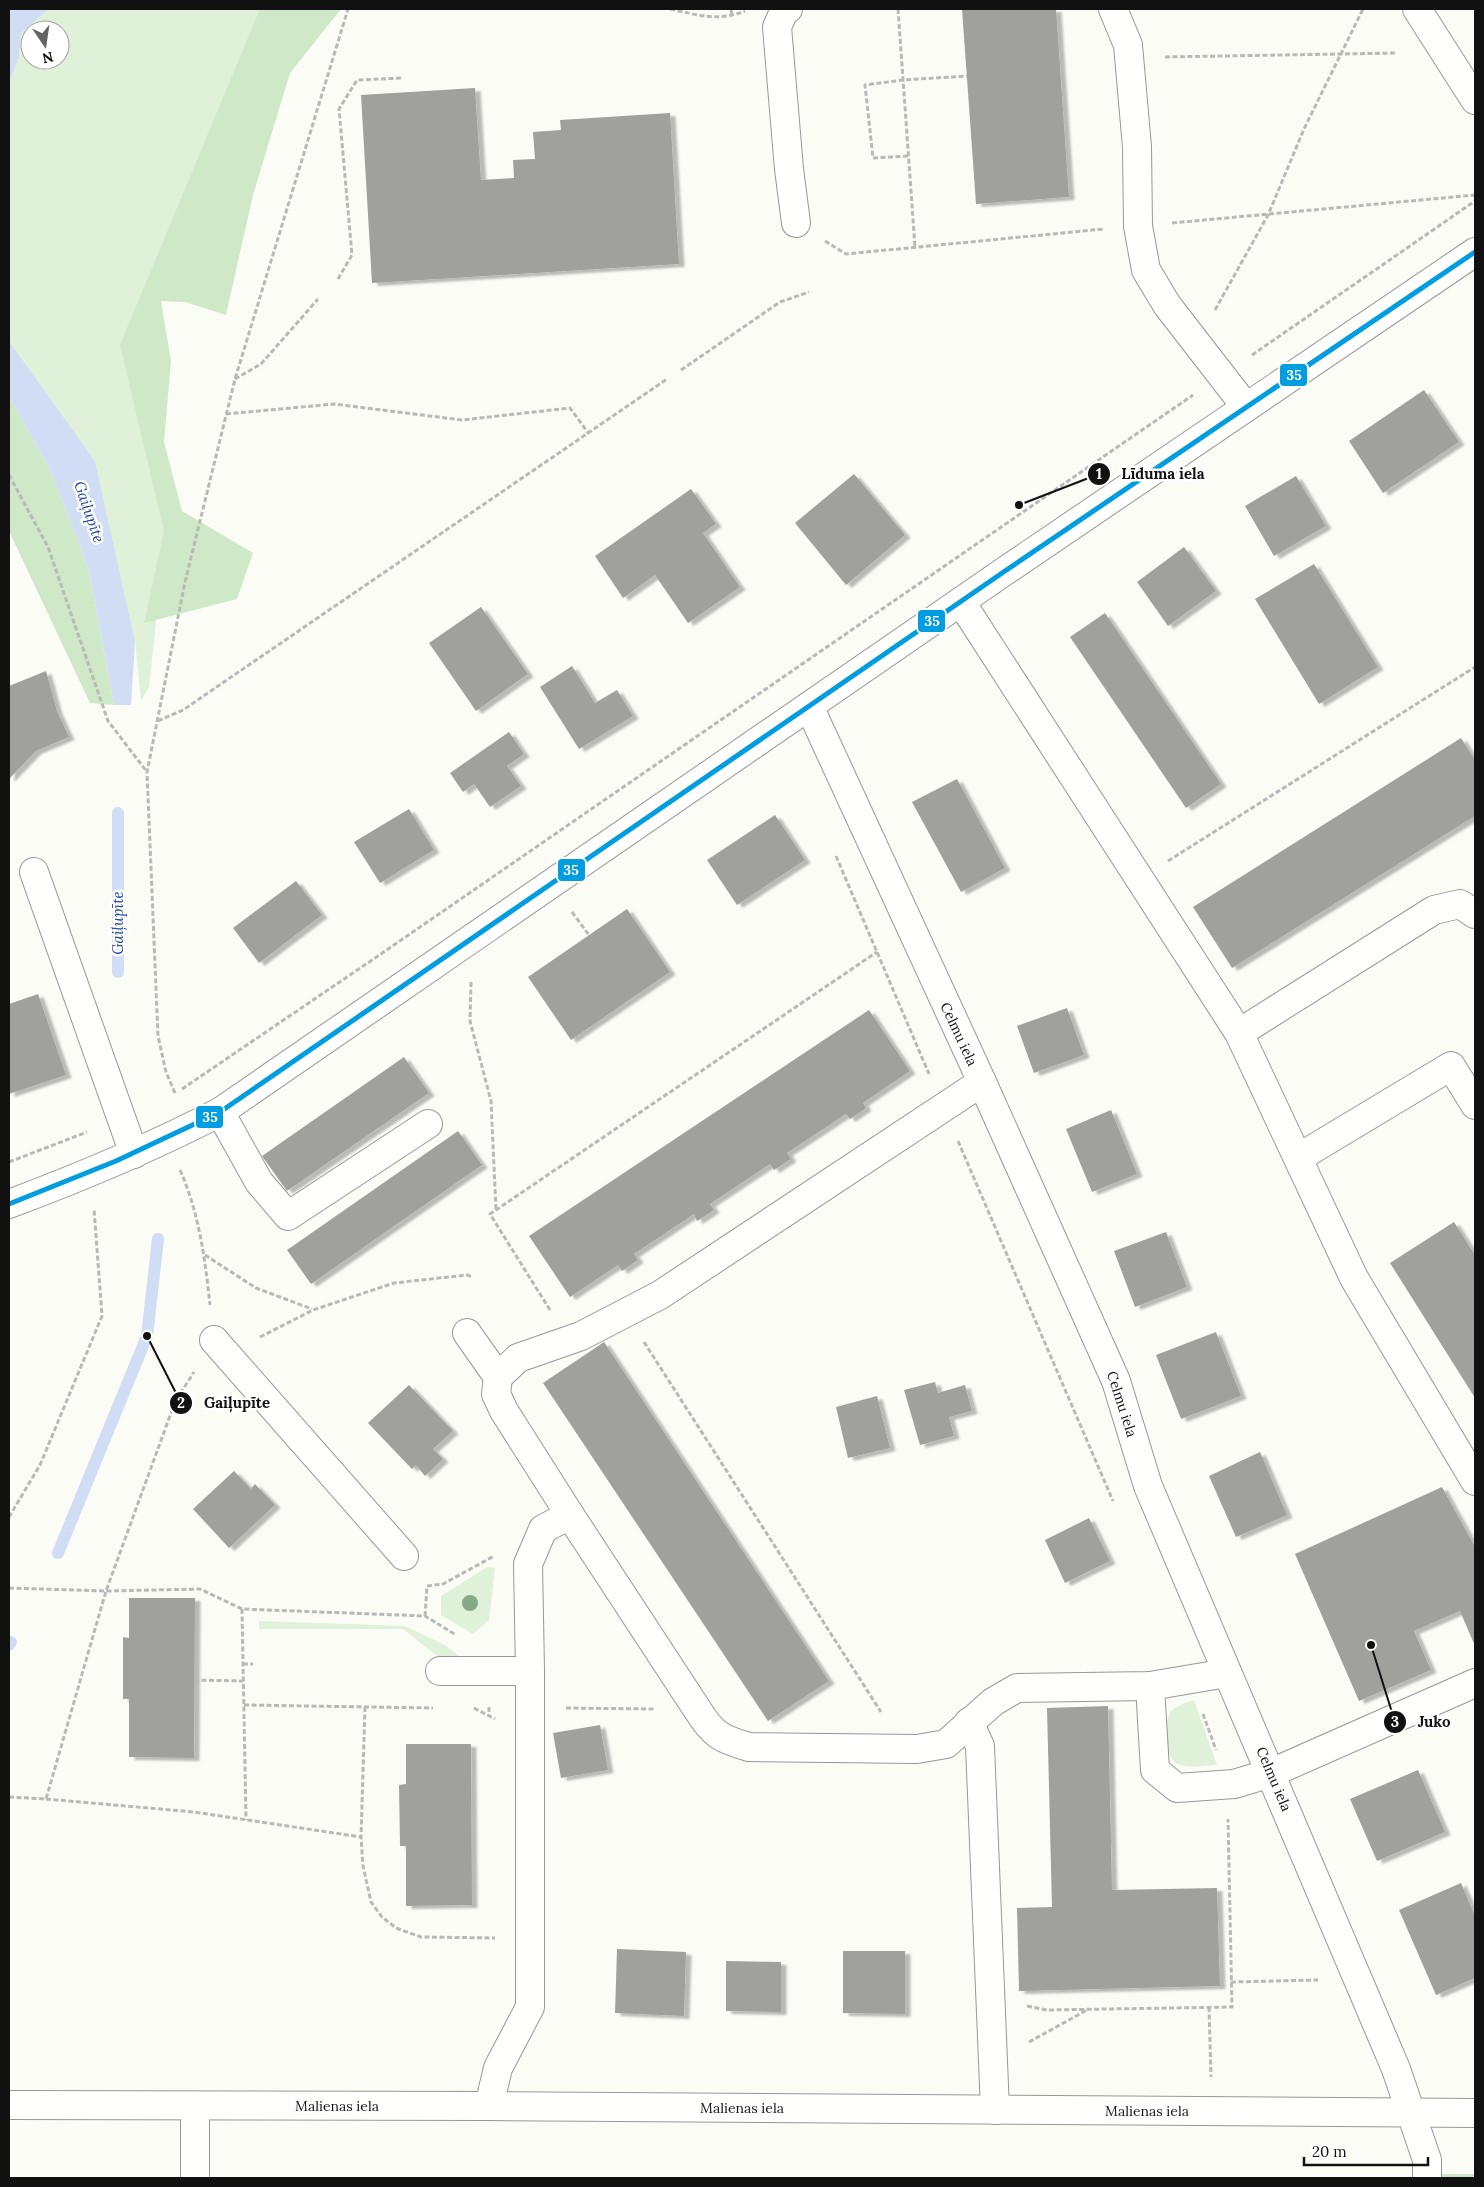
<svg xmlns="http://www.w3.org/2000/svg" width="1484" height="2187" viewBox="0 0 1484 2187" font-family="Lora,serif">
<defs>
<filter id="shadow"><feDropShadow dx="5.5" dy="3" stdDeviation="1" flood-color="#0004"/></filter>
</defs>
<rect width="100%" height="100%" fill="#fcfcf7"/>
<!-- green -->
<g fill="#e0f1d9" fill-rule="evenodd">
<path d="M49 9H261L122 346 166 531 149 687 141 701 135 641 95 461 9 341V83L19 57 21 33ZM30 30H60V60H30Z"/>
<path d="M487 1567 495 1568 489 1620 473 1634 441 1615V1596Z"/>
<path d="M259 1621 405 1626 445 1645 467 1662 441 1659 403 1629H259Z"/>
<path d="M1194 1700 1217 1765C1205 1765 1189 1769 1178 1764 1164 1757 1163 1725 1170 1713 1175 1705 1186 1703 1194 1700Z"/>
</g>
<!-- forest -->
<g fill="#cfe8c7">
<path d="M260 9H341L290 73 253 195 226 315 185 302 161 301 171 361 164 442 182 511 253 553 237 599 144 623 164 531 120 345Z"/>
<path d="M9 396 49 468 80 545 90 576 114 705 90 703 9 531Z"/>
<rect x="1437" y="2174" width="38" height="4"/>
</g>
<!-- water -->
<g fill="#d0ddf4">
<path d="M9 9H49L21 33 19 57 9 83Z"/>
<path d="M9 341 95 461 135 641 131 705H114L90 576 80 545 49 468 9 396Z"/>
</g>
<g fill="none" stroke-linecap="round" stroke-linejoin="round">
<!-- stream -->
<g stroke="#d0ddf4" stroke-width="12">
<path d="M118 813V972"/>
<path d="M58 1553 147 1336 158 1239"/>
<path d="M9 1645 11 1642"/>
</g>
</g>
<!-- building -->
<g fill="#a0a09c" filter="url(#shadow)">
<path d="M962 9H1056L1069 197 976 204Z"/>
<path d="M475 88 481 180 514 178 513 160 535 159 533 132 561 130 560 120 670 113 679 264 372 283 361 95Z"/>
<path d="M1424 390 1459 442 1383 493 1349 441Z"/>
<path d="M854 474 905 535 846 585 795 523Z"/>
<path d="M1296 476 1326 526 1274 556 1245 506Z"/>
<path d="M691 489 716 524 703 533 740 587 688 623 655 575 623 598 595 556Z"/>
<path d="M1184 547 1216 591 1168 626 1137 582Z"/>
<path d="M1314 564 1378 667 1319 704 1255 599Z"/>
<path d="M481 607 528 674 476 711 429 643Z"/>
<path d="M1105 613 1221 784 1186 808 1070 637Z"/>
<path d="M572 666 595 703 617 690 633 716 579 749 540 687Z"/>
<path d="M46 671 57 711 69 737 36 751 9 779V686Z"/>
<path d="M509 732 524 754 507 766 521 786 490 807 474 784 463 792 450 773Z"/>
<path d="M1461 738 1475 760V816L1232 968 1193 907Z"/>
<path d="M957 779 1005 868 961 892 912 802Z"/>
<path d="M409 809 434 850 380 883 354 842Z"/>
<path d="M775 815 805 860 737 905 707 860Z"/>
<path d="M296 881 322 915 259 963 233 928Z"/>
<path d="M627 909 670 972 571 1040 528 977Z"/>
<path d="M38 994 66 1075 9 1094V1004Z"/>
<path d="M1067 1008 1084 1055 1034 1073 1017 1026Z"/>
<path d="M869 1010 910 1071 863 1103 866 1108 850 1119 846 1114 787 1153 791 1159 774 1170 770 1164 710 1204 714 1210 697 1221 694 1214 634 1254 638 1260 622 1271 618 1265 570 1297 529 1236Z"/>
<path d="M404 1057 429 1093 287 1191 262 1156Z"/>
<path d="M1111 1110 1137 1174 1092 1192 1066 1129Z"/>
<path d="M458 1131 482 1165 311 1284 287 1250Z"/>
<path d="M1454 1222 1475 1255V1398L1390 1263Z"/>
<path d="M1166 1232 1187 1287 1135 1307 1114 1251Z"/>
<path d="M1216 1332 1241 1396 1181 1419 1156 1355Z"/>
<path d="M604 1342 829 1681 768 1721 543 1383Z"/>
<path d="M935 1382 938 1393 965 1385 972 1411 949 1417 954 1436 920 1445 904 1390Z"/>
<path d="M409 1385 453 1431 433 1449 443 1459 425 1476 416 1465 412 1469 368 1423Z"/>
<path d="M877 1396 890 1448 848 1458 836 1407Z"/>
<path d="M1260 1452 1287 1515 1236 1537 1209 1476Z"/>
<path d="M234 1471 251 1489 255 1484 275 1505 229 1548 193 1509Z"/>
<path d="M1442 1487 1475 1547V1646L1460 1611 1414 1631 1431 1670 1359 1701 1295 1554Z"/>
<path d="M1089 1518 1110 1561 1065 1583 1045 1540Z"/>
<path d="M129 1598H195L194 1758 129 1757V1699H123V1637L129 1638Z"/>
<path d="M1108 1706 1112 1890 1217 1888 1220 1986 1019 1991 1017 1908 1052 1907 1047 1708Z"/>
<path d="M600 1725 608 1770 561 1778 553 1733Z"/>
<path d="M406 1744H471L472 1905 406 1906V1846H400L399 1785 406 1784Z"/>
<path d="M1418 1770 1445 1832 1377 1861 1350 1799Z"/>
<path d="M1461 1883 1475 1916V1978L1436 1995 1399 1910Z"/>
<path d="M617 1949 686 1952 684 2016 615 2013Z"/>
<path d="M843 1951H905V2014L843 2013Z"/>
<path d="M726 1961 781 1962V2012L726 2011Z"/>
</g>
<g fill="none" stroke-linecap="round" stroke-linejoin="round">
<!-- minor casing -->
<g stroke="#979795" stroke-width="30">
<g id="minor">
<path d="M788 9 784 11 777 27 789 169 796 223"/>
<path d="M1113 9 1128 45 1137 147 1138 226 1146 270 1167 305 1246 407"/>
<path d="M1417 9 1475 100"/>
<path d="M961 602 1239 1033 1354 1278 1475 1481"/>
<path d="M809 706 982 1082 1116 1381 1148 1486 1396 2069 1427 2160V2178"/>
<path d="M34 872 134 1154"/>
<path d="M1239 1033 1434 910 1460 904 1475 914"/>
<path d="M982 1082 660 1295 581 1336 518 1358 498 1377 496 1394 504 1411 570 1515 697 1709C713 1735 721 1739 749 1747L917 1749 946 1744 993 1702 1017 1688 1150 1686 1227 1673"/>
<path d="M220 1112 259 1182 288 1216 428 1124"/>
<path d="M1298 1158 1451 1066 1475 1105"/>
<path d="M9 1204C81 1177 151 1148 220 1112L1005 571 1475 252"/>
<path d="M467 1333 498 1377"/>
<path d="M214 1340 404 1556"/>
<path d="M440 1671H530V2007L498 2068 489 2106"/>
<path d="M530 1671 528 1564 543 1529 570 1515"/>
<path d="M1150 1686 1155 1770 1177 1788 1234 1784 1271 1773 1475 1683"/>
<path d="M969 1722 980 1746 995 2110"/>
<path d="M9 2105 489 2106 1475 2113"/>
<path d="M195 2106V2178"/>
</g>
</g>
<!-- path -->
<g stroke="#b9b9b8" stroke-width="3" stroke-dasharray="5 2.5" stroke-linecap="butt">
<path d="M670 9C698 15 718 22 745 11"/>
<path d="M731 9 732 16"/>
<path d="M898 9 915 247"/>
<path d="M1165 57 1397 53"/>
<path d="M908 156 873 158 865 85 903 80 967 76"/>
<path d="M1172 223 1475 195"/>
<path d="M825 241 846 254 1104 229"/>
<path d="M338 279 352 255 339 109 357 80 402 78"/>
<path d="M1215 310 1268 215 1304 129 1363 9"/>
<path d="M1252 355 1475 201"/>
<path d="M681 370 780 302 809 292"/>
<path d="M235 379 261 364 318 299"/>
<path d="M226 414 334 404 462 420 570 408 589 434"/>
<path d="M9 475 48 547 108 721 147 772"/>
<path d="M158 721 183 710 667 379"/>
<path d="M836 856 929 1074"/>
<path d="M1168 861 1475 667"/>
<path d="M572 912 589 935"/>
<path d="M471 982 470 1021 491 1101 496 1210"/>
<path d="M182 1089 375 958 1193 395"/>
<path d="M175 1093 166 1072 158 1036 147 772 185 582 235 379 348 9"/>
<path d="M958 1141 1113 1501"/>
<path d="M9 1162 87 1132"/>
<path d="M180 1170C199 1213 205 1258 210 1305"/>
<path d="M205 1255 256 1288 312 1309"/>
<path d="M550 1310 490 1214 877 952"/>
<path d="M260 1337 313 1310 394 1283 467 1275 473 1277"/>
<path d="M644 1342 881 1712"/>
<path d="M9 1517 40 1465 102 1316 94 1209"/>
<path d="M427 1586 443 1584 494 1556"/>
<path d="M9 1588 106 1591 200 1589 242 1609 425 1616 456 1635"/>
<path d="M242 1609 246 1820"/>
<path d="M425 1616 427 1587"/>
<path d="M243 1664H253"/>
<path d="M194 1680 243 1681"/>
<path d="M244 1705 433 1708"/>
<path d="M365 1707 361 1837 363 1866 371 1902 382 1917 396 1928 421 1937 495 1938"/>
<path d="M489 1707V1716"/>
<path d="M474 1708 495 1719"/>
<path d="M566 1708 655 1709"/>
<path d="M1203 1714 1216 1750"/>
<path d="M9 1797 46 1799 106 1591 175 1402 194 1372"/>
<path d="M46 1799 194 1812 361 1837"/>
<path d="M1231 1982 1318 1980"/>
<path d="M1027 2006 1047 2010 1232 2007 1228 1819"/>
<path d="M1209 2007 1211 2077"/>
<path d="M1029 2042 1087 2010"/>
</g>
<!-- minor -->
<use href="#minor" stroke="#fffffe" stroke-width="28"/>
<!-- bus-1 casing -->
<g stroke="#fff" stroke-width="9">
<path id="bus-1" d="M9 1204 116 1161 220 1112 1005 571 1475 252"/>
</g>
<!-- bus-1 -->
<use href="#bus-1" stroke="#009de0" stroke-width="5"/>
</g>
<!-- trees -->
<circle fill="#85aa85" cx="470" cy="1603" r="8"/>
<g text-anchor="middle" stroke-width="5" stroke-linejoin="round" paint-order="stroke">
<!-- street labels -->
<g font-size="14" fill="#111" stroke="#fff">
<text transform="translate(959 1034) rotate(65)" y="5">Celmu iela</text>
<text transform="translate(1122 1404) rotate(72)" y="5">Celmu iela</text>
<text transform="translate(1274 1779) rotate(67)" y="5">Celmu iela</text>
<text x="337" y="2111">Malienas iela</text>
<text x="742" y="2113">Malienas iela</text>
<text x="1147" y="2116">Malienas iela</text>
</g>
<!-- water labels -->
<g font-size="15" font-style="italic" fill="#20449d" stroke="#fff">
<text transform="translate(89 512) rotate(71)" y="5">Gaiļupīte</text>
<text transform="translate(118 923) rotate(-90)" y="5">Gaiļupīte</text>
</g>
</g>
<!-- callouts -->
<path fill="none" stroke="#111" stroke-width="2" d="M1019 505L1099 474M147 1336L181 1403M1371 1645L1395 1722"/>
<g fill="#111" stroke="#fff" stroke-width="2">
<circle cx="1019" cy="505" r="5"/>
<circle cx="147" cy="1336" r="5"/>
<circle cx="1371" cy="1645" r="5"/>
<circle cx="1099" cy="474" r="12"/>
<circle cx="181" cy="1403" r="12"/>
<circle cx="1395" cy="1722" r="12"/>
</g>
<g font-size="15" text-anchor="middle" font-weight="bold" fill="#fff">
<text x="1099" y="479">1</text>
<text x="181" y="1408">2</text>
<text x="1395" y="1727">3</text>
</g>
<g font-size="15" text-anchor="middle" font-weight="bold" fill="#111" stroke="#fff" stroke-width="5" stroke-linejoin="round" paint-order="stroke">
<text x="1163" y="479">Līduma iela</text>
<text x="237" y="1408">Gaiļupīte</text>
<text x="1434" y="1727">Juko</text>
</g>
<g stroke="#fff" stroke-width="2">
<rect x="1279" y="363" width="29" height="24" rx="5" fill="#009de0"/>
<rect x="917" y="609" width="29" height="24" rx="5" fill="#009de0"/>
<rect x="557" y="858" width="29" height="24" rx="5" fill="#009de0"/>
<rect x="195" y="1105" width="29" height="24" rx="5" fill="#009de0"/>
</g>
<g font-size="14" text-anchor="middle" font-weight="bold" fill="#fff">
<text x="1294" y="380">35</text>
<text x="932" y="626">35</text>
<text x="571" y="875">35</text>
<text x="210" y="1122">35</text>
</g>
<!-- border -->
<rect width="1484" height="2187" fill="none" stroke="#111111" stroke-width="20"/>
<!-- north arrow -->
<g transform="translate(45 45) rotate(167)"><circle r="24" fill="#ffffff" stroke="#a0a0a0"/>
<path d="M0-4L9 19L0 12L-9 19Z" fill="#636362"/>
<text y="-8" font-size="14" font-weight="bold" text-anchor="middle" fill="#111111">N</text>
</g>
<!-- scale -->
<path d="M1304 2157v8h124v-8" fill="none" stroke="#111111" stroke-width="2.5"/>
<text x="1312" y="2157" font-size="15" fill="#111111" stroke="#ffffff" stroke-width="4" paint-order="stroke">20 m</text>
</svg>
